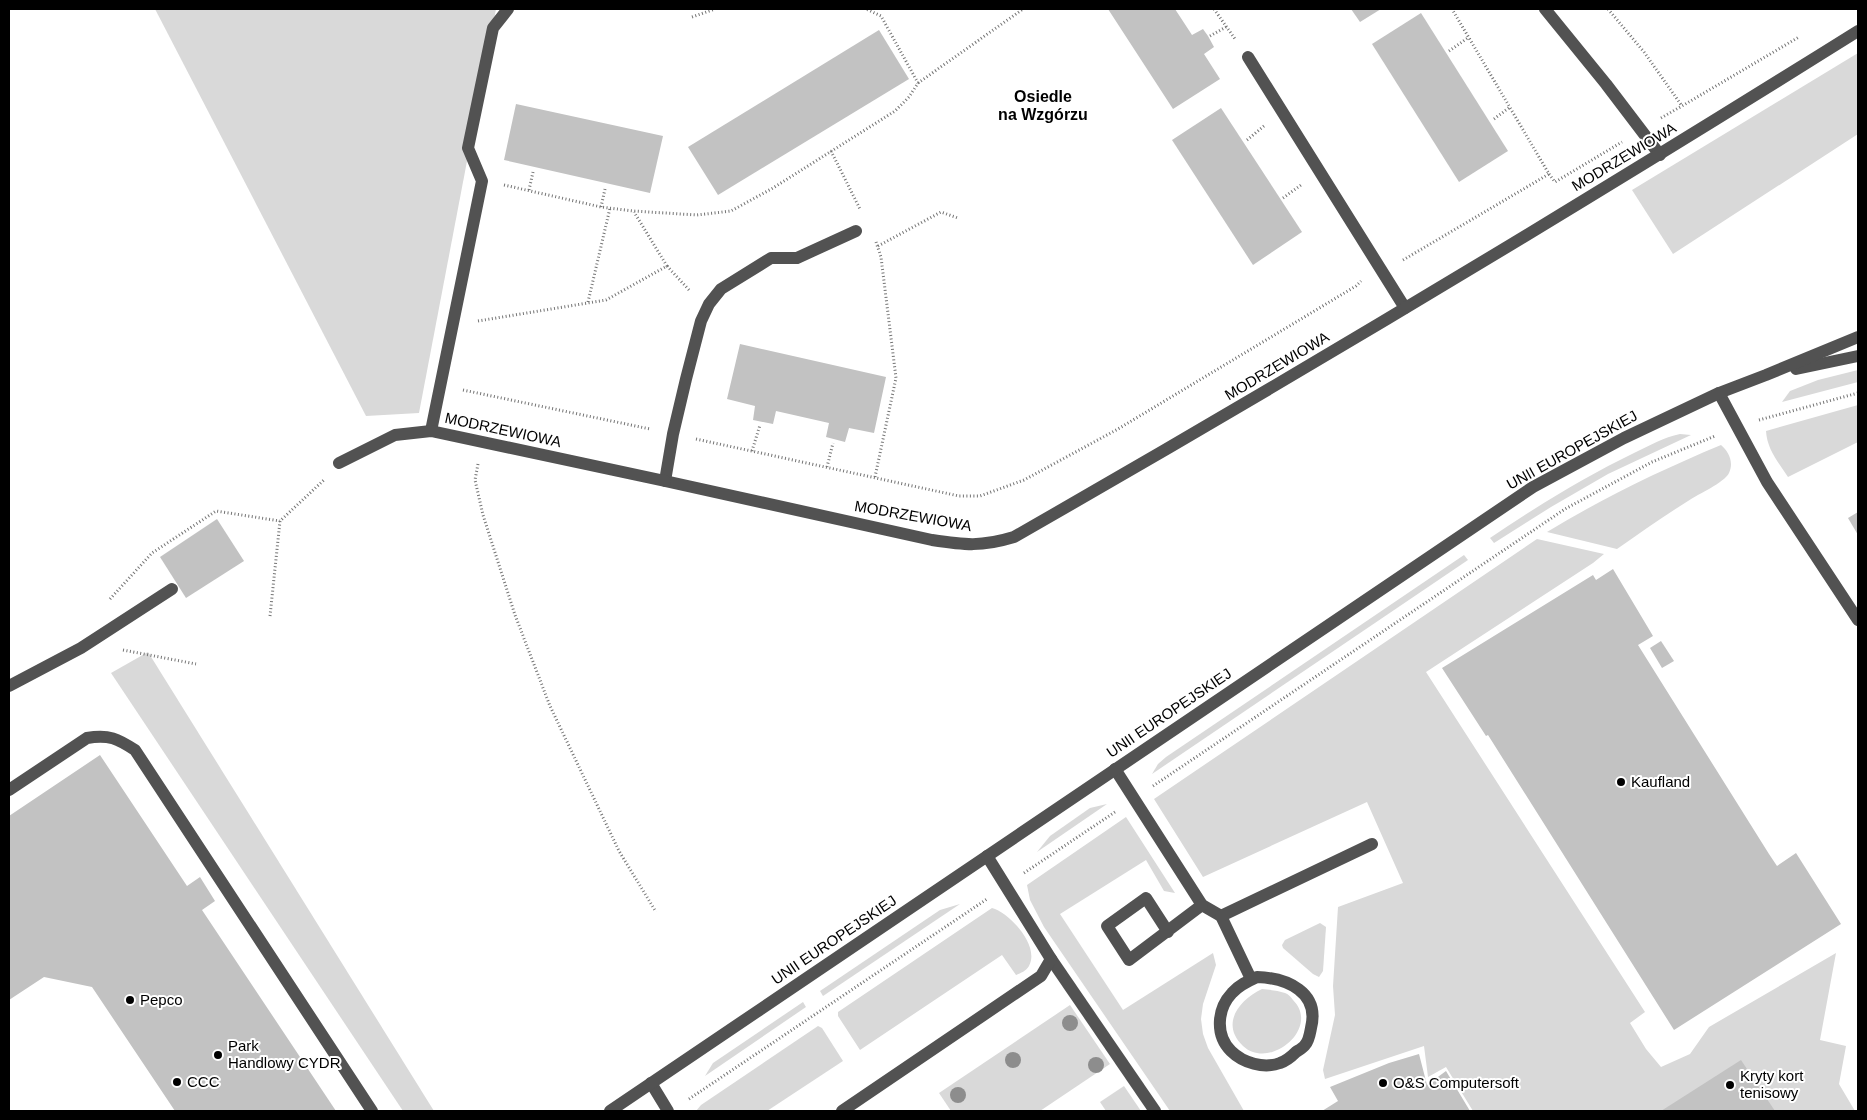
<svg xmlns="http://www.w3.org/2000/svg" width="1867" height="1120" viewBox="0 0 1867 1120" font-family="Helvetica,sans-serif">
<rect width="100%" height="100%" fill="#fff"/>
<!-- green -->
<g fill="#d9d9d9">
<path d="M155 9H496L419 413 366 416Z"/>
<path d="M1858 53V134L1673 254 1632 190Z"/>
<path d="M1858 370V382L1782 402 1790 391 1818 380Z"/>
<path d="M1858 405V442L1788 477C1778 462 1767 449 1766 431Z"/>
<path d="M1680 434 1691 435 1608 474 1551 507 1494 543 1490 538C1536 507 1584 477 1634 453 1649 446 1664 437 1680 434Z"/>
<path d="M1721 445C1729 452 1734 462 1729 473 1724 483 1698 494 1688 501 1664 516 1640 533 1617 549L1547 532C1603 498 1661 470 1721 445Z"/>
<path d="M1537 539 1604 554 1593 563 1426 672 1645 1012 1630 1023 1646 1049 1661 1067 1690 1054 1709 1027 1836 953 1820 1040 1846 1046 1839 1084 1855 1111H1473L1446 1067 1428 1077 1424 1046 1325 1079 1323 1070 1335 1015 1333 986 1338 907 1403 883 1367 802 1203 877 1154 799Z"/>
<path d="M1464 555 1468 560 1152 774 1158 764 1166 757Z"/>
<path d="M148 652 434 1111H403L111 673Z"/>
<path d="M1107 804 1037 852 1050 836 1090 808Z"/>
<path d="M1126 817 1175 893 1164 891 1146 860 1060 914 1123 1010 1213 953 1216 965 1203 1004 1201 1019 1203 1034 1208 1048 1244 1111H1170L1044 927 1030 900 1027 885Z"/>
<path d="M960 904 823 996 820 991 940 910Z"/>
<path d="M992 908C1010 913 1040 946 1029 966 1026 971 1021 973 1016 975L1002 955 860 1050 838 1016V1012Z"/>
<path d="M1320 923 1326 927 1323 971 1319 977 1313 974 1283 948 1282 945 1285 940Z"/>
<path d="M1262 989C1269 990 1277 990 1285 993 1288 994 1291 997 1293 1000 1321 1028 1270 1071 1243 1046 1220 1024 1239 1000 1262 989Z"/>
<path d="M803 1002 806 1007 705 1076 713 1063Z"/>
<path d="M1070 1005 1110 1064 1040 1111H951L939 1093Z"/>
<path d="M818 1026 822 1028 843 1061 767 1111H696L701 1105Z"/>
<path d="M1124 1086 1141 1111H1106L1100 1102Z"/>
</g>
<!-- building -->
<g fill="#c2c2c2">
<path d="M1108 9H1175L1192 35 1203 29 1208 36 1214 47 1204 54 1220 79 1173 109Z"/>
<path d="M1351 9H1381L1360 22Z"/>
<path d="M1421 13 1508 151 1459 182 1372 44Z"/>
<path d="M879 30 909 79 718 195 688 147Z"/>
<path d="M516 104 663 136 650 193 504 160Z"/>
<path d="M1221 108 1302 232 1253 265 1172 140Z"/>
<path d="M740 344 886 377 874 433 849 428 845 442 826 437 829 423 776 411 773 424 753 420 755 406 727 399Z"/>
<path d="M1858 512V535L1848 518Z"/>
<path d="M217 519 244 561 186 598 160 557Z"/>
<path d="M1613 569 1653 636 1638 645 1769 854 1777 866 1796 853 1841 924 1674 1030 1488 735 1486 736 1442 668 1593 575 1596 580Z"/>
<path d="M1661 641 1674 661 1662 668 1650 648Z"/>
<path d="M100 755 187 886 200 877 215 901 202 910 336 1111H175L92 987 44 977 9 1000V816Z"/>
<path d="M1419 1054 1427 1085 1446 1071 1470 1111H1322L1338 1101 1330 1087 1389 1063Z"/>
<path d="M1741 1060 1775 1111H1661Z"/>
</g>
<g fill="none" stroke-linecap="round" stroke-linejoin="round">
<!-- path -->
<g stroke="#747474" stroke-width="3" stroke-dasharray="1 2.5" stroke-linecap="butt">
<path d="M1214 9 1235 39"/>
<path d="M1608 9 1644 52 1682 106 1799 37"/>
<path d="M692 17 715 9"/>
<path d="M1210 36 1226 27"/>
<path d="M1449 51 1469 37"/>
<path d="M918 83 1023 9"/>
<path d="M1661 118 1682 106"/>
<path d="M1494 119 1510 107"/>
<path d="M1247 140 1264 126"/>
<path d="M831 151 860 209"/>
<path d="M1549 174 1555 182 1622 142"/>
<path d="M504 185 601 207 633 211 697 215 731 211 773 188 895 111 909 97 918 83 881 16 866 9"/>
<path d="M529 190 533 172"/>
<path d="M1283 198 1301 185"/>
<path d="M601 207 605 189"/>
<path d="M878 246 941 212 958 218"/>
<path d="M1403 260 1549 174 1452 9"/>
<path d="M667 266 690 291"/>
<path d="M588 302 610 208"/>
<path d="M478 321 606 300 667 266 634 212"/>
<path d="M463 390 650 429"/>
<path d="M1759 420 1858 393"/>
<path d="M696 439 959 496H980L1024 480 1118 429 1356 286 1361 281"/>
<path d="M752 451 760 425"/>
<path d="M478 464 475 480 483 515 515 615 550 706 619 851 656 912"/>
<path d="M827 467 833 443"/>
<path d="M875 477 896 378 881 257 876 242"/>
<path d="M110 599 152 553 216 511 280 521"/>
<path d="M270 616 280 521 325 479"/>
<path d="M123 650 196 664"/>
<path d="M1153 786 1565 509 1652 462 1715 436"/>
<path d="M1024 873 1115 812"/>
<path d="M689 1099 987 899"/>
</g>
<!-- minor -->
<g stroke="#525252" stroke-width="12">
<path d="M1545 9 1606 84 1660 155"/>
<path d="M1248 57 1405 308"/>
<path d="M856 231 797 258H771L721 289 709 304 701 321 686 379 673 434 665 481 932 540C965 545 981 547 1014 537 1299 374 1580 205 1858 31"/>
<path d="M1796 369 1858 356"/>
<path d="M1719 393 1767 482 1858 620"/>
<path d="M431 431 482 181 468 148 493 28 508 9"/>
<path d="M339 463 395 435 431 431 665 481"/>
<path d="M9 686 81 648 172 589"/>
<path d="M1115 769 1202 905 1221 916 1251 979"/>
<path d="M9 790 87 738C109 734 118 739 135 750L372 1111"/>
<path d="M1221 916 1372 844"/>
<path d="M1168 932 1146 898 1107 926 1129 960 1202 905"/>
<path d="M1051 959 1155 1111"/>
<path d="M1257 977C1287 978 1320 992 1311 1028 1310 1033 1309 1041 1305 1045 1303 1048 1299 1050 1296 1052 1292 1056 1286 1061 1280 1063 1264 1069 1243 1063 1231 1051 1215 1035 1217 1009 1232 993 1239 985 1248 981 1257 977Z"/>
<path d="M651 1083 668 1111"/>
<path d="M610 1111 1533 487 1624 438 1719 393 1766 375 1858 337"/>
<path d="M842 1111 1041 976 1051 959 987 856"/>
</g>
</g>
<!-- trees -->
<g fill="#8d8d8d">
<circle cx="1070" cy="1023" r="8"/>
<circle cx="1013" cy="1060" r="8"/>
<circle cx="1096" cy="1065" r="8"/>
<circle cx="958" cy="1095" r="8"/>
</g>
<!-- markers -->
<g fill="#000" stroke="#fff" stroke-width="2">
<circle cx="1621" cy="782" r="5"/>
<circle cx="130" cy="1000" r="5"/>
<circle cx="218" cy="1055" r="5"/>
<circle cx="177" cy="1082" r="5"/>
<circle cx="1383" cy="1083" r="5"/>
<circle cx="1730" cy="1085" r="5"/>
</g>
<g text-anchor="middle" stroke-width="4" stroke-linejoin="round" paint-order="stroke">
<!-- street labels -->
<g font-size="15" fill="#000" stroke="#fff">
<text transform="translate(1624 157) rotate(-31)" y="5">MODRZEWIOWA</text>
<text transform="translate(1277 366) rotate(-31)" y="5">MODRZEWIOWA</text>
<text transform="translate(503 430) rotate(12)" y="5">MODRZEWIOWA</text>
<text transform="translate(1572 450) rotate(-29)" y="5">UNII EUROPEJSKIEJ</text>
<text transform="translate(913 516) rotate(10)" y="5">MODRZEWIOWA</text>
<text transform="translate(1169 713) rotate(-34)" y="5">UNII EUROPEJSKIEJ</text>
<text transform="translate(834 940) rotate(-34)" y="5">UNII EUROPEJSKIEJ</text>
</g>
<!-- poi labels -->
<g font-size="15" fill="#000" stroke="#fff" text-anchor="start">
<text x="1631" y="787">Kaufland</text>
<text x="140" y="1005">Pepco</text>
<text x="228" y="1051">Park<tspan x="228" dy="17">Handlowy CYDR</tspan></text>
<text x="1740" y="1081">Kryty kort<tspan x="1740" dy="17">tenisowy</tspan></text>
<text x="187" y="1087">CCC</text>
<text x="1393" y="1088">O&amp;S Computersoft</text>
</g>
<!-- neighbourhood labels -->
<g font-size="16" font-weight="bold" fill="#000" stroke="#fff">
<text x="1043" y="102">Osiedle<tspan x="1043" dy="18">na Wzgórzu</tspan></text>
</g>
</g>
<!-- border -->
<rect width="1867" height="1120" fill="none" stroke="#000000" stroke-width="20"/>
</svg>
